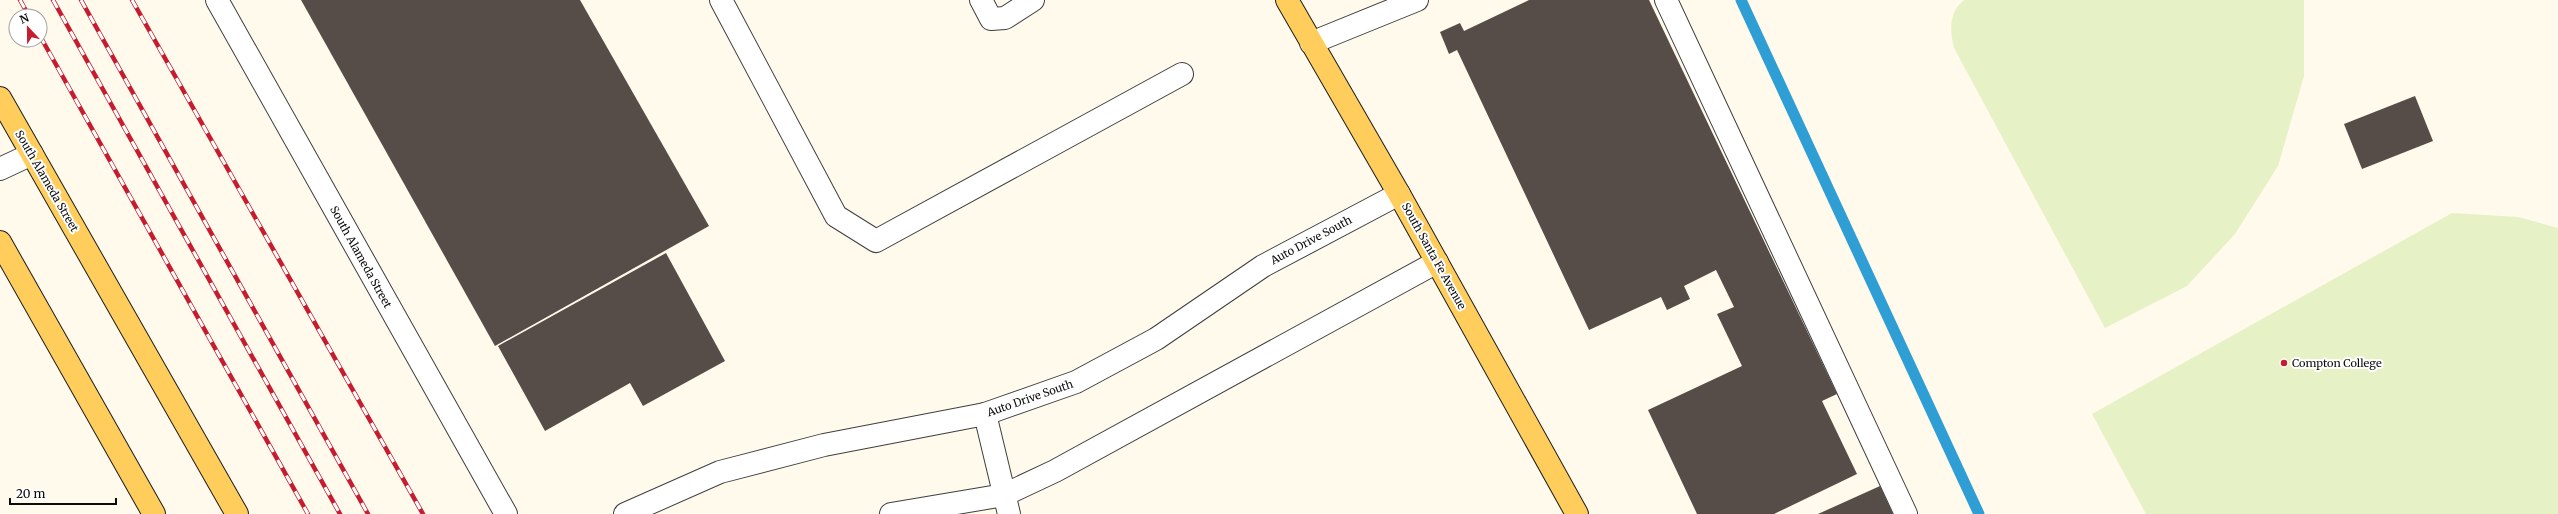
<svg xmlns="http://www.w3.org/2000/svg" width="2558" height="514" viewBox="0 0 2558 514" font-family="Merriweather,serif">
<rect width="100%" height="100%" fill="#fffaec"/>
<!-- pitch -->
<g fill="#e6f2c6">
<path d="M1964 0H2304V76L2278 166 2235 234 2187 286 2105 328 1954 48C1950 31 1948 13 1964 0Z"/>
<path d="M2452 213 2518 217 2558 228V514H2146L2092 414Z"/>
</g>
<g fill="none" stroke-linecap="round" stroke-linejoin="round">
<!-- stream -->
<path stroke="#2f9ed5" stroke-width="11" d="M1741 0 1979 514"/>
</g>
<!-- building -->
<g fill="#564d48">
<path d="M301 0H580L709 226 495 346Z"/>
<path d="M1529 0H1649L1837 394 1822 401 1857 474 1774 514H1697L1648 410 1742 366 1717 314 1734 307 1716 270 1684 286 1690 299 1667 310 1661 297 1589 330 1457 50 1449 54 1440 32 1460 23 1464 31Z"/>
<path d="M2415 96 2433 141 2362 169 2344 124Z"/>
<path d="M666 253 725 361 643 406 630 383 545 431 498 346Z"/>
<path d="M1880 486 1893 514H1818Z"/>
</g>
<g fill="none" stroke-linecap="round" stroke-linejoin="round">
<!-- minor casing -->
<g stroke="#3f3f3f" stroke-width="24">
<g id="minor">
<path d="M217 0 506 514"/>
<path d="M721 0 836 216 876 241 1182 74"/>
<path d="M981 0 991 19 1005 18 1033 0"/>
<path d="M1666 0 1906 514"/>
<path d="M1311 43 1417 0"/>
<path d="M0 169 32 154"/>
<path d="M985 414 1009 514"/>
<path d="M625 514 720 472 824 445 985 414 1076 382 1156 339 1263 266 1399 194"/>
<path d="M891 514 1004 495 1055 471 1437 262"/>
</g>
</g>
<!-- major casing -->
<g stroke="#1d1d1d" stroke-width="24">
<g id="major">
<path d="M1287 0 1399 194 1577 514"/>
<path d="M0 98 237 514"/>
<path d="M0 242 154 514"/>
</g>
</g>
<!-- minor -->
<use href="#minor" stroke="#fff" stroke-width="22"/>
<!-- major -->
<use href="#major" stroke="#ffcd5c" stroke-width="22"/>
<!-- rail casing -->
<g stroke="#c51c2f" stroke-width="4.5">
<g id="rail">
<path d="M20 0 29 16"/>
<path d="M53 0 340 514"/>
<path d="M81 0 368 514"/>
<path d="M132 0 423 514"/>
<path d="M40 36 308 514"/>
</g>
</g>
<!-- rail -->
<use href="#rail" stroke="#fff" stroke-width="3" stroke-dasharray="9" stroke-linecap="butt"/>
</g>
<!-- markers -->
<circle fill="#c51c2f" stroke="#fff" stroke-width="1.5" cx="2284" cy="363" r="4"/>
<g text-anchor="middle" stroke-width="4" stroke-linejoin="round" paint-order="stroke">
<!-- street labels -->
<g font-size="11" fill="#0c0c0c" stroke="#fff">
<text transform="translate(47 181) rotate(60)" y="4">South Alameda Street</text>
<text transform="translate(1311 240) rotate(-28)" y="4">Auto Drive South</text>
<text transform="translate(1434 256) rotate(61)" y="4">South Santa Fe Avenue</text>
<text transform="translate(361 257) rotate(61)" y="4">South Alameda Street</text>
<text transform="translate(1030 398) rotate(-19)" y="4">Auto Drive South</text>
</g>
<!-- poi labels -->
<g font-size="11" fill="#0c0c0c" stroke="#fff" text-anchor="start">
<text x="2292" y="367">Compton College</text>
</g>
</g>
<!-- north arrow -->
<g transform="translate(28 28) rotate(338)"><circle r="19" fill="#ffffff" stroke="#9e9e9e"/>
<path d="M0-3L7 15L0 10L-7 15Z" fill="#c51c2f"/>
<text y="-6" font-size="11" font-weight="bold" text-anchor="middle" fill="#0c0c0c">N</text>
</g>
<!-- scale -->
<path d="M10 498v6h106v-6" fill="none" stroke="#0c0c0c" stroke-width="2"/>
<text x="16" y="498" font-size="12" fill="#0c0c0c" stroke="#ffffff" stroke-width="3" paint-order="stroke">20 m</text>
</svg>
